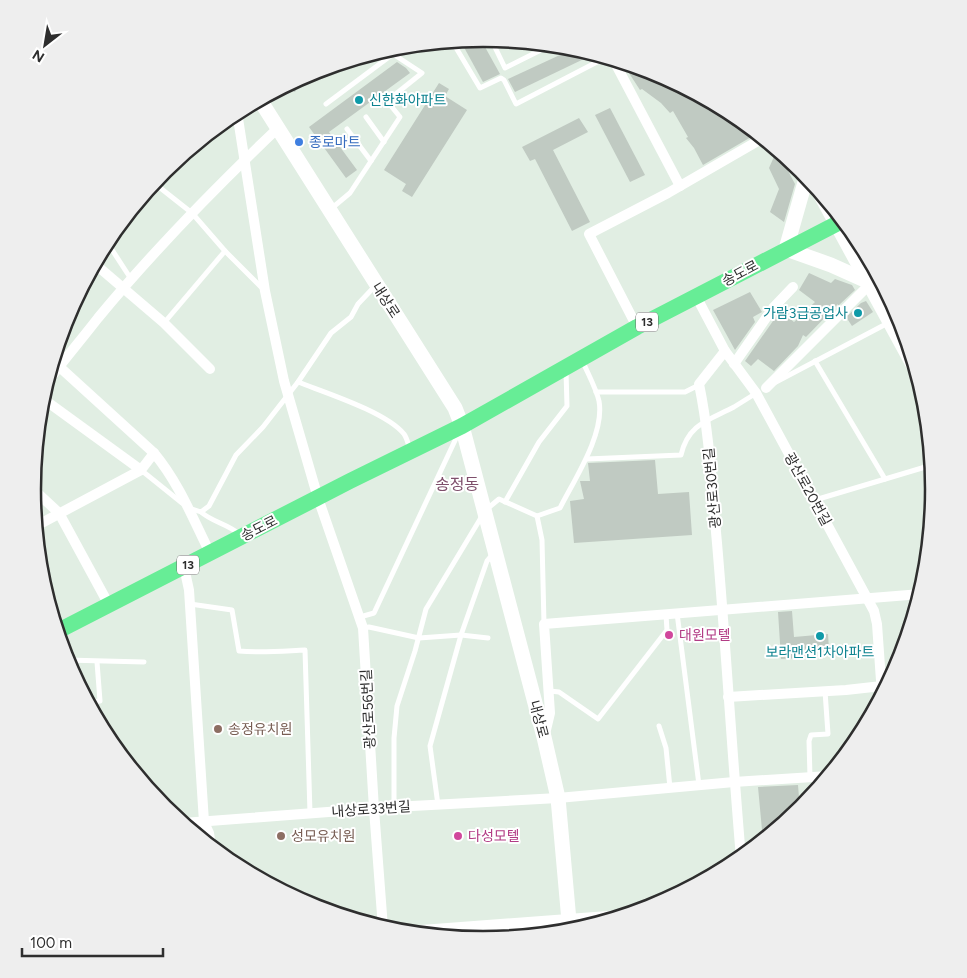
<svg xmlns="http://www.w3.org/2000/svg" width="967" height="978" viewBox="0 0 967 978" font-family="Figtree,'Noto Sans KR',sans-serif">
<rect width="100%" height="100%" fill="#e1eee3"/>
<!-- building -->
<g fill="#c0cac2">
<path d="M480 38 500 74 483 82 460 40Z"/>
<path d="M575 48 584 51 588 57 515 92 508 79Z"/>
<path d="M397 62 406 68 410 73 329 132 357 170 346 178 309 127Z"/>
<path d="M636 66 656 72 734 114 758 133 703 165 694 148 686 138 688 137 673 111 670 113 661 103 642 89 640 90 627 70Z"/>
<path d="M302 77 295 92 284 87 290 83Z"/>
<path d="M439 83 449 89 445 96 467 110 412 197 402 191 406 184 384 170Z"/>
<path d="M610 108 645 175 630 182 595 115Z"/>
<path d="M579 118 588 132 553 150 590 222 572 231 535 159 530 161 522 147Z"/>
<path d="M777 150 795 184 784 222 770 212 779 189 769 168Z"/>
<path d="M809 273 831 283 835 279 849 284 852 285 855 290 838 306V304L806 337 803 335 798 346 774 371 758 359 751 366 745 361 780 311 794 322 815 302 799 290Z"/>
<path d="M750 292 762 312 753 317 755 322 735 350 713 310Z"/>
<path d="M866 301 873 312 852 326 846 317 861 303Z"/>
<path d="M655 460 658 494 689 492 692 535 574 543 570 501 584 499 580 481H590L588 463Z"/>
<path d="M792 611 794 637 828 634 829 650 806 652V658L781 659 778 612Z"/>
<path d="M798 785 800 810 768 836V830H762L758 787Z"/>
</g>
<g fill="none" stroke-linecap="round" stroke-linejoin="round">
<!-- lane -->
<g stroke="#fff" stroke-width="5">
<path d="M491 39 505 68 551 45"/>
<path d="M452 41 480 88 501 78 504 80 516 104 597 62"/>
<path d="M592 53 597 62 606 57"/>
<path d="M326 104 393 54 422 73 387 101 400 117 350 193 332 208"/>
<path d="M366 117 384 142"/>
<path d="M347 129 371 161"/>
<path d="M154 183 192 213 225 251 263 289"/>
<path d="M107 242 131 279"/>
<path d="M164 323 225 251"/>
<path d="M815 361 885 479"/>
<path d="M298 382C326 393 386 412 404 434 407 438 408 444 410 449"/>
<path d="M776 382 888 323"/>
<path d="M596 392H685L699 385"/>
<path d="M587 459 681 455C688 424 709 420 734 407 742 402 750 397 758 392"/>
<path d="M141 470 182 503"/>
<path d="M815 500 932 465"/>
<path d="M505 502 539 442 567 406 566 371"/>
<path d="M189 508 201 512 209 506 236 455 263 427 298 382 331 333 351 317 358 304 376 285"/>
<path d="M487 509 499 499 537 516 542 540 544 624"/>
<path d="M201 512C212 522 228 524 239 534"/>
<path d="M537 516 560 508C574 480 605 434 599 401 596 388 588 374 583 362"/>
<path d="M190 604 232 610 239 651C261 653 283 651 305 650L310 813"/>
<path d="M677 613 699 785"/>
<path d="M360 617 374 613 459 432"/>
<path d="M363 628 369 627 419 638 461 635 488 638"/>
<path d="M66 660 144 662"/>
<path d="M550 691 559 692 598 719 667 630 666 615"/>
<path d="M88 702 100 701 97 662"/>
<path d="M659 726 666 748 670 788"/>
<path d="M810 777 809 741 811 735 828 734 825 691"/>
<path d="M438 805 430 746 461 635 487 561 493 554"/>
<path d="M394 807V738L397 706 415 651 426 609 482 516"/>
</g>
<!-- street -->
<g stroke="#fff" stroke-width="10">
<path d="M613 59 680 186"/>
<path d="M237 112 265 291 284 381 318 498 363 628 374 809 383 928"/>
<path d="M95 264 164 323 210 369"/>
<path d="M696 296 725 351 756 393 874 611 877 624 882 695"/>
<path d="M891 322 900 317"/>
<path d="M637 327 589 234 668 193 763 138"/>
<path d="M725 351 699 384C710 437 712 490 717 543 726 648 732 753 741 858"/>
<path d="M734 364 773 308 793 287"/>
<path d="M46 384C63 361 81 340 98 318 154 250 215 188 279 127"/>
<path d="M766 388 870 284"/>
<path d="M42 398 141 470"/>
<path d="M154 453C179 483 193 519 210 553"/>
<path d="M33 489 59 513 109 605"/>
<path d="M36 526 141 470 154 453 53 361"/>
<path d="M184 567 189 590 204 822 209 833 211 846"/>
<path d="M728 697 846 690 882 686"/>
<path d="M545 734 550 713 544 624 921 594"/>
<path d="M183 823 394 807 558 798 734 782 829 776"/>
</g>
<!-- secondary -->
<g stroke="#fff" stroke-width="15">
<path d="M260 100 455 408 462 426 544 737 558 798 570 932"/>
<path d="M807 175 786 249 831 265 869 282"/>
<path d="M817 188 916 370"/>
<path d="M415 933 615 918"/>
</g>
<!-- primary -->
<path stroke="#67ed96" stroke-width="16" d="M58 631 350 481 462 426 637 327 844 220"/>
</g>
<!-- markers -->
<g fill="#0f9aa8" stroke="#fff" stroke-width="2">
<circle cx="359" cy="100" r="5"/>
<circle cx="858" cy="313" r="5"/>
<circle cx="820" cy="636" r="5"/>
</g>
<circle fill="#3f7fe0" stroke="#fff" stroke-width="2" cx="299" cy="142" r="5"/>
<g fill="#d1479c" stroke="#fff" stroke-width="2">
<circle cx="669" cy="635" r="5"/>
<circle cx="458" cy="836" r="5"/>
</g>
<g fill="#8d6e63" stroke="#fff" stroke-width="2">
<circle cx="218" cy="729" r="5"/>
<circle cx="281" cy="836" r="5"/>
</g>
<g text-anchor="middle" stroke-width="4" stroke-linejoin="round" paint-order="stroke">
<!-- shield labels -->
<g fill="#fff" stroke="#6d6d6d" stroke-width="1">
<rect x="636" y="312.5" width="22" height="19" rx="4"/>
<rect x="177" y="555.5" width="22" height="19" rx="4"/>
</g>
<g font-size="12" font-weight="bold" fill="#2e2e2e">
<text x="647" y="326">13</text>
<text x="188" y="569">13</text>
</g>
<!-- culture labels -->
<g font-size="14" fill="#0d838f" stroke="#fff" text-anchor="start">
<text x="369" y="105">신한화아파트</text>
<text x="848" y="318" text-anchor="end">가람3급공업사</text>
<text x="820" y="657" text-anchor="middle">보라맨션1차아파트</text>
</g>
<!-- shop labels -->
<g font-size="14" fill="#366cbe" stroke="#fff" text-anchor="start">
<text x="309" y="147">종로마트</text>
</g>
<!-- street labels -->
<g font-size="14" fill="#2e2e2e" stroke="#fff">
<text transform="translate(740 273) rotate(-28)" y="5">송도로</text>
<text transform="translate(386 300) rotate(57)" y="5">내상로</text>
<text transform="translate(712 488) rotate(-95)" y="5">광산로30번길</text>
<text transform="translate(808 489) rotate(61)" y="5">광산로20번길</text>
<text transform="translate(259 528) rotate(-27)" y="5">송도로</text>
<text transform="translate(368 709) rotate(-93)" y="5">광산로56번길</text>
<text transform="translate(539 719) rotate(75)" y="5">내상로</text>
<text transform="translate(371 809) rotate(-4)" y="5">내상로33번길</text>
</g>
<!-- hotel labels -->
<g font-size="14" fill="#b23c85" stroke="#fff" text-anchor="start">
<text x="679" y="640">대원모텔</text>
<text x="468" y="841">다성모텔</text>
</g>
<!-- education labels -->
<g font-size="14" fill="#785e54" stroke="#fff" text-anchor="start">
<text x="228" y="734">송정유치원</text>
<text x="291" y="841">성모유치원</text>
</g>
<!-- quarter labels -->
<g font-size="16" fill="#7e4f6b" stroke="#fff">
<text x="457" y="490">송정동</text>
</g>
</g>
<!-- crop -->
<path d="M0 0H967V978H0ZM41 489a442 442 0 1 1 884 0a442 442 0 1 1-884 0Z" fill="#eee" fill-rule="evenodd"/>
<path fill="none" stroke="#2e2e2e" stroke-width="2.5" d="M41 489a442 442 0 1 1 884 0a442 442 0 1 1-884 0Z"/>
<!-- north arrow -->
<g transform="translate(45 45) rotate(211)" stroke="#ffffff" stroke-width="4" paint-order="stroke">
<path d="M0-4L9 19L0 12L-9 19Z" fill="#2e2e2e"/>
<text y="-8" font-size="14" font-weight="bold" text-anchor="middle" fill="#2e2e2e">N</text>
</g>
<!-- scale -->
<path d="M22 948v8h141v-8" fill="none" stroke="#2e2e2e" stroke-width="2.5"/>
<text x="30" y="948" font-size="15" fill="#2e2e2e" stroke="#ffffff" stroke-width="4" paint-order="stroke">100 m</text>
</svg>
